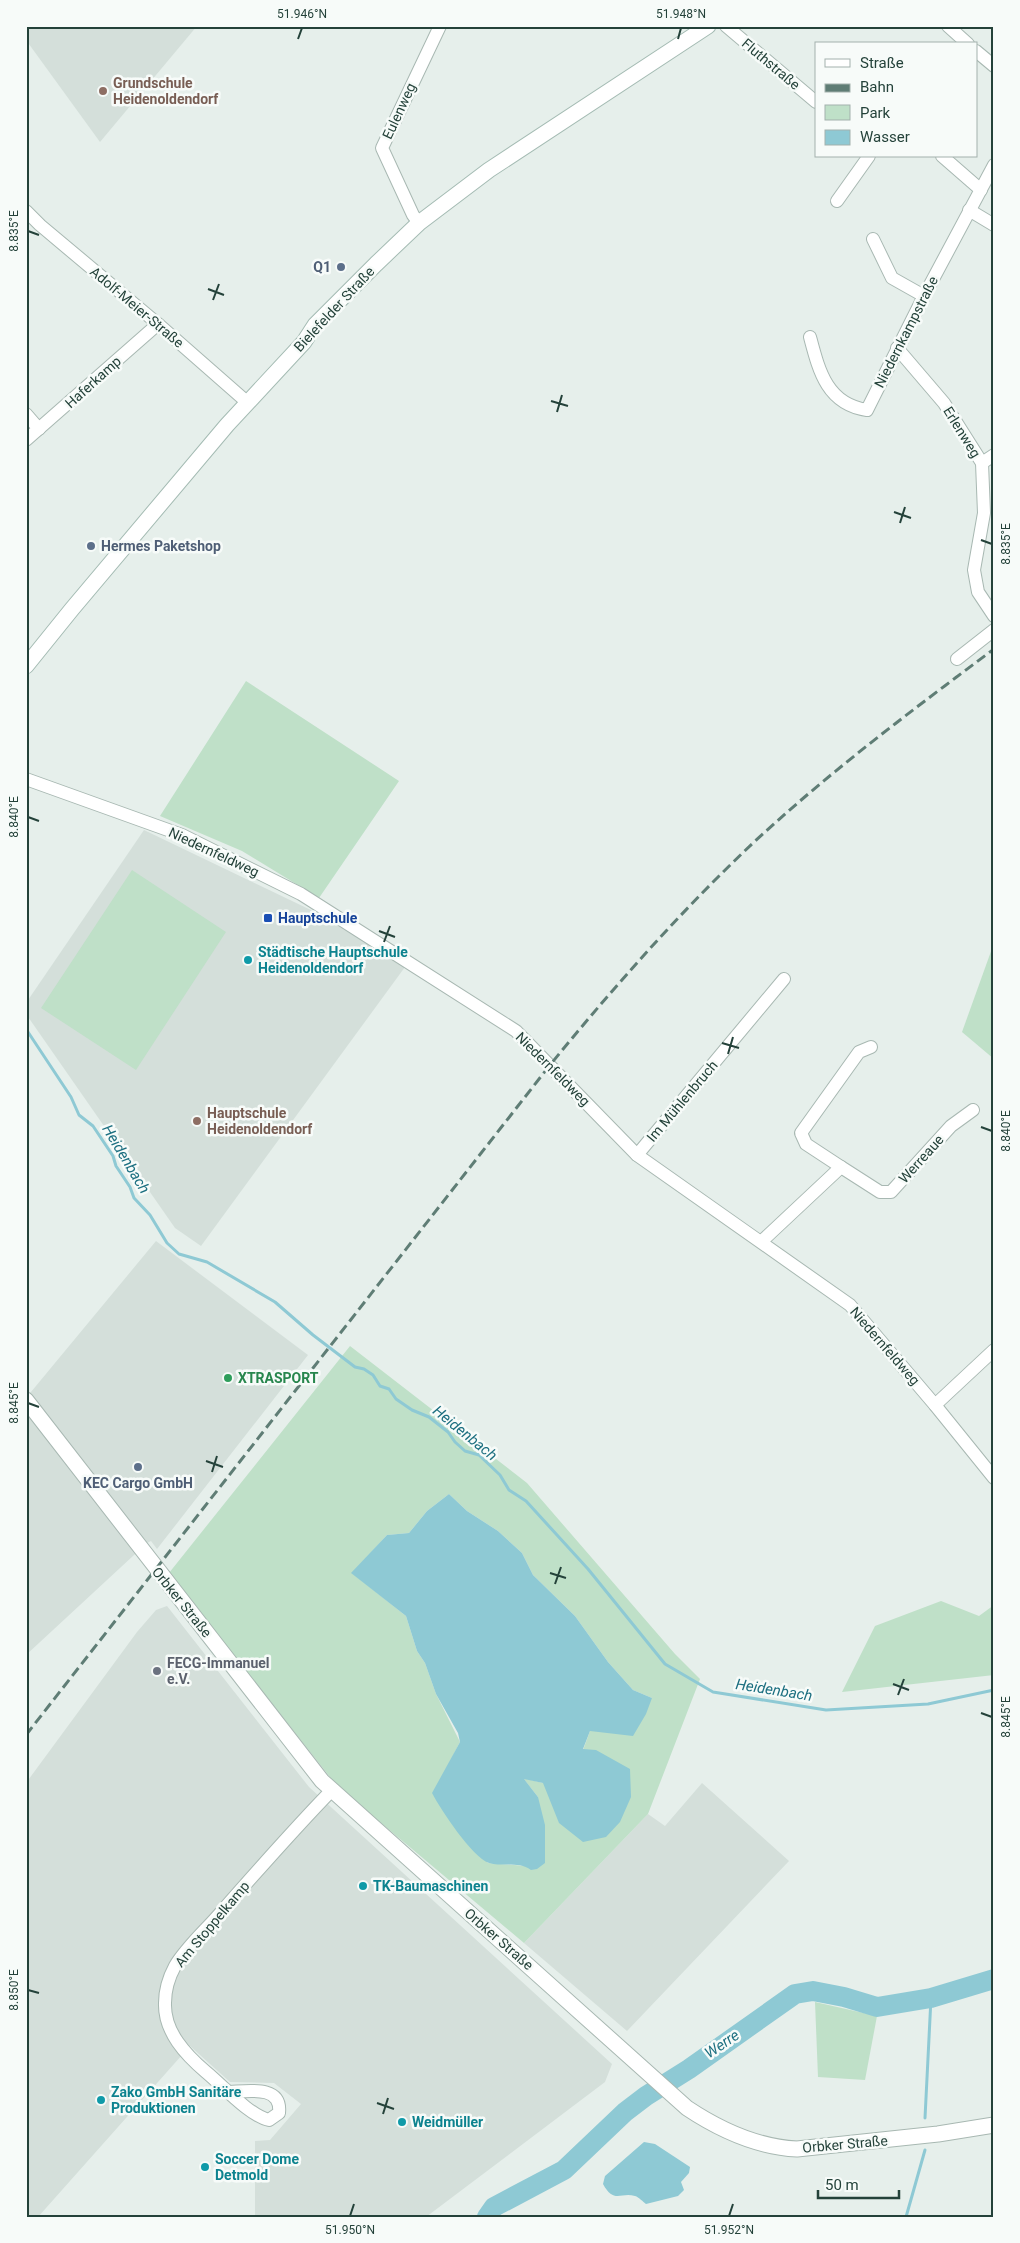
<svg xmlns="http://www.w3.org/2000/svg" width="1020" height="2243" viewBox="0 0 1020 2243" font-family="Roboto,sans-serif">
<rect width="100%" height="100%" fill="#e6efeb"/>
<!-- built -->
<g fill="#d4dfda">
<path d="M26 26H197L100 142 26 40Z"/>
<path d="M144 830 315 912 405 967 201 1246 175 1228 26 1014V1003Z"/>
<path d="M156 1241 308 1355 157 1549 151 1541 147 1543 26 1655V1398Z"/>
<path d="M167 1606 309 1787 612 2064 605 2082 426 2217H255V2141L270 2140 301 2104 274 2083 230 2082 190 2046 38 2217H31L26 2214V1783L137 1632 156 1610Z"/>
<path d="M702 1783 789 1861 627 2031 524 1943 648 1814 665 1826Z"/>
</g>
<!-- green -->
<g fill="#bfe0c8" fill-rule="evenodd">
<path d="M246 681 399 781 319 898 242 851 160 816Z"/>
<path d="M132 870 226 932 136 1070 41 1008Z"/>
<path d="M994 943V1059L962 1032Z"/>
<path d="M350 1346 527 1483 675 1654 700 1679 648 1814 524 1943 337 1786 169 1573ZM449 1494 467 1511 498 1531 522 1553 533 1575 575 1616 608 1662 633 1690 652 1698 590 1731 583 1750H596L543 1783 523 1778 538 1797 526 1866 488 1863 433 1794 460 1742 436 1694 425 1663 417 1651 406 1616 352 1573 387 1535 409 1533 427 1511Z"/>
<path d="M941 1601 979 1616 994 1605V1675L842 1692 875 1626Z"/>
<path d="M815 2002 877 2016 865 2080 818 2077Z"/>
</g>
<!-- water -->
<g fill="#8ec9d4">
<path d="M449 1494 467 1511 498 1531 522 1553 533 1575 575 1616 608 1662 633 1690 652 1698 646 1714 633 1736 590 1731 583 1749 596 1750 630 1769 631 1797 620 1822 606 1837 583 1842 559 1823 543 1783 524 1779 538 1797 545 1825V1863L537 1869 531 1870C519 1861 503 1867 489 1863 472 1857 441 1810 432 1793L460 1742 458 1733 436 1694 425 1663 417 1651 406 1616 351 1573 387 1535 409 1533 427 1511Z"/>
<path d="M644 2142 655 2144 690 2167 689 2173 681 2182 684 2190 678 2196 646 2204C643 2202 639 2197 635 2196 620 2192 614 2204 603 2184L605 2176Z"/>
</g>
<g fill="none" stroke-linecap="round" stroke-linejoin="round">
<!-- stream -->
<g stroke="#8ec9d4" stroke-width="3">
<path d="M26 1029 71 1097 79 1115 93 1126 113 1156 116 1166 130 1187 134 1198 150 1215 167 1243 179 1254 207 1262 275 1302 313 1335 355 1367 364 1369 373 1375 380 1386 389 1389 396 1399 412 1410 429 1417 448 1432 455 1442 465 1451 479 1455 500 1475 509 1490 526 1501 588 1569 665 1664 713 1692 826 1710 928 1704 994 1690"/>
<path d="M925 2118 931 1998"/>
<path d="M906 2217 925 2150"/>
</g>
<!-- river -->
<path stroke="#8ec9d4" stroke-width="20" d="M487 2217 494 2207 564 2170 625 2112 646 2096 689 2069 795 1994 813 1991 844 1997 877 2007 931 1998 994 1979"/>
<!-- minor casing -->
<g stroke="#a8b8b2" stroke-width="14">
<g id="minor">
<path d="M726 26 816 102"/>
<path d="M948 26 968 44"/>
<path d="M976 51 994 66"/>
<path d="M942 156 981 190"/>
<path d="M837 201 869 156"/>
<path d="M969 210 994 225"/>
<path d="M26 211 40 225 158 324 248 403"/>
<path d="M419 223 413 215 382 148 440 26"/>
<path d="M873 239 892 278 924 296"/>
<path d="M810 337C819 371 827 404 867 410L924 296 994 165"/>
<path d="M897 348 944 403 982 463 984 513 974 570 978 592 994 616"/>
<path d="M26 414 39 429"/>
<path d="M26 440 158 324"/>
<path d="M982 463 994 455"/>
<path d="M957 659 994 630"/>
<path d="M26 779 182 835 301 894 516 1031 637 1155 850 1305 935 1405 994 1478"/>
<path d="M637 1155 784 979"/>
<path d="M841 1167 806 1144 801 1133 859 1052 871 1047"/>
<path d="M762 1241 841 1167 880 1192H891L951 1126 973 1110"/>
<path d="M935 1405 994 1350"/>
<path d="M230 2092C249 2091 282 2085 279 2113L269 2120C250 2116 223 2086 206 2072 186 2055 164 2032 165 2003 165 1991 169 1977 175 1966 187 1946 207 1929 222 1911 258 1870 294 1829 332 1790"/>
</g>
</g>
<!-- tertiary casing -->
<g stroke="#a8b8b2" stroke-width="17">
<path id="tertiary" d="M26 1400 322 1781 687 2108C720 2130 757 2147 797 2149L938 2134 994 2125"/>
</g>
<!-- secondary casing -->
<g stroke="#a4bbb3" stroke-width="17">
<path id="secondary" d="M26 666 72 609 227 425 304 342 315 325 376 264 419 223 489 170 708 26"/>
</g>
<!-- minor -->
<use href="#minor" stroke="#fff" stroke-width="12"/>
<!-- tertiary -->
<use href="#tertiary" stroke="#fff" stroke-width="15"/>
<!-- secondary -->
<use href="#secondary" stroke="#fff" stroke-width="15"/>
<!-- rail -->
<path stroke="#5f7d75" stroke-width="3" stroke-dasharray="10 5" stroke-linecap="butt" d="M26 1735 550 1065C613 988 679 913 752 844 828 773 911 711 994 649"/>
</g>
<!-- ticks -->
<path fill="none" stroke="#24423a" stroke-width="2" d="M298 39 302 28M678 39 681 28M28 231 39 235M208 289 224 295M213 300 219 284M551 401 568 406M557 412 562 395M894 512 911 518M900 523 905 507M981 540 992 544M28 817 39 821M379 931 395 937M384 942 390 926M722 1043 739 1048M728 1054 733 1037M981 1127 992 1131M28 1403 39 1407M206 1461 223 1467M212 1472 217 1456M550 1573 566 1578M555 1584 561 1567M893 1684 909 1690M898 1695 904 1679M981 1713 992 1717M28 1990 39 1993M377 2103 394 2109M383 2114 388 2098M350 2216 354 2204M729 2216 733 2204"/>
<!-- markers -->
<g fill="#8d6e63" stroke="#f7fbf9" stroke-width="2">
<circle cx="103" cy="91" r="5"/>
<circle cx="197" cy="1121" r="5"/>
</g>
<g fill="#5c6f8a" stroke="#f7fbf9" stroke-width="2">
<circle cx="341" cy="267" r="5"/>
<circle cx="91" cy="546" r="5"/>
<circle cx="138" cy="1467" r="5"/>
</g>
<rect fill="#1a4fb4" stroke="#f7fbf9" stroke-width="2" x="263" y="913" width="10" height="10" rx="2.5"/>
<g fill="#0f9aa8" stroke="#f7fbf9" stroke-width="2">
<circle cx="248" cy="960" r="5"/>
<circle cx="363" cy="1886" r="5"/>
<circle cx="101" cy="2100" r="5"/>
<circle cx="402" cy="2122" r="5"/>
<circle cx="205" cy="2167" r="5"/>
</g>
<circle fill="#2e9e5b" stroke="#f7fbf9" stroke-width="2" cx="228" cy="1378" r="5"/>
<circle fill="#6b7280" stroke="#f7fbf9" stroke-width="2" cx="157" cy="1671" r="5"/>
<g text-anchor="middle" stroke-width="5" stroke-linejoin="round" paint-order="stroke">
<!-- street labels -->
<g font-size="14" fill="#24423a" stroke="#f7fbf9">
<text transform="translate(771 64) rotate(40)" y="5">Fluthstraße</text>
<text transform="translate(399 111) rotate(-65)" y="5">Eulenweg</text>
<text transform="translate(137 307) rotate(40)" y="5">Adolf-Meier-Straße</text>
<text transform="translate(334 309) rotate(-47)" y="5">Bielefelder Straße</text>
<text transform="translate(906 332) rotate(-63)" y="5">Niedernkampstraße</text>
<text transform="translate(93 382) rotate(-42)" y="5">Haferkamp</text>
<text transform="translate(962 432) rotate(58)" y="5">Erlenweg</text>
<text transform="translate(214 852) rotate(25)" y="5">Niedernfeldweg</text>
<text transform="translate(553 1069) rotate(45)" y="5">Niedernfeldweg</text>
<text transform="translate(682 1101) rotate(-50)" y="5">Im Mühlenbruch</text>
<text transform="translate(921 1159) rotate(-48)" y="5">Werreaue</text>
<text transform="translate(885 1346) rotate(49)" y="5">Niedernfeldweg</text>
<text transform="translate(182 1602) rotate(51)" y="5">Orbker Straße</text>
<text transform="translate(212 1924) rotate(-50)" y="5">Am Stoppelkamp</text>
<text transform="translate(499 1939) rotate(41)" y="5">Orbker Straße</text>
<text transform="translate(845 2144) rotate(-5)" y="5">Orbker Straße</text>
</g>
<!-- education labels -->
<g font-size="14" font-weight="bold" fill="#785e54" stroke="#f7fbf9" text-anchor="start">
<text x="113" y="88">Grundschule<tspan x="113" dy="16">Heidenoldendorf</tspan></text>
<text x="207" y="1118">Hauptschule<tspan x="207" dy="16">Heidenoldendorf</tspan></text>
</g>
<!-- service labels -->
<g font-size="14" font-weight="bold" fill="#4e5e75" stroke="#f7fbf9" text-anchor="end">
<text x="331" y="272">Q1</text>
<text x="101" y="551" text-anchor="start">Hermes Paketshop</text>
<text x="138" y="1488" text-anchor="middle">KEC Cargo GmbH</text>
</g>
<!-- transit labels -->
<g font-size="14" font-weight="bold" fill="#164399" stroke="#f7fbf9" text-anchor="start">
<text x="278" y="923">Hauptschule</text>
</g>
<!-- culture labels -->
<g font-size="14" font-weight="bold" fill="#0d838f" stroke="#f7fbf9" text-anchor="start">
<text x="258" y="957">Städtische Hauptschule<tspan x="258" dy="16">Heidenoldendorf</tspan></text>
<text x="373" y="1891">TK-Baumaschinen</text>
<text x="111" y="2097">Zako GmbH Sanitäre<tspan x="111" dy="16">Produktionen</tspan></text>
<text x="412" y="2127">Weidmüller</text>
<text x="215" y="2164">Soccer Dome<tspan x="215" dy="16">Detmold</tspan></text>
</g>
<!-- leisure labels -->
<g font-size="14" font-weight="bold" fill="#27864d" stroke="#f7fbf9" text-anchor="start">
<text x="238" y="1383">XTRASPORT</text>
</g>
<!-- worship labels -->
<g font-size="14" font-weight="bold" fill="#5b616d" stroke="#f7fbf9" text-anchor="start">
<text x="167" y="1668">FECG-Immanuel<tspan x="167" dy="16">e.V.</tspan></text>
</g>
<!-- water labels -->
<g font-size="15" font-style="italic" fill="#1c6f80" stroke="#f7fbf9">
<text transform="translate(126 1159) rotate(59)" y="5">Heidenbach</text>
<text transform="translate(465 1433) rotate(39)" y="5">Heidenbach</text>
<text transform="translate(774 1690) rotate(9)" y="5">Heidenbach</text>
<text transform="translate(722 2044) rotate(-34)" y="5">Werre</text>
</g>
</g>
<!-- border -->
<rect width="1020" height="2243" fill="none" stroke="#f7fbf9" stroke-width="55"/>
<!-- legend -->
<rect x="815" y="42" width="162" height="115" fill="#f7fbf9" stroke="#a3b1ad"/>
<rect x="825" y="59" width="25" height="8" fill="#ffffff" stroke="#a3b1ad"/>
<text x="860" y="68" font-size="15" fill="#24423a">Straße</text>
<rect x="825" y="84" width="25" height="8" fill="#5f7d75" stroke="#a3b1ad"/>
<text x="860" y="92" font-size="15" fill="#24423a">Bahn</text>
<rect x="825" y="105" width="25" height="15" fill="#bfe0c8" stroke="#a3b1ad"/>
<text x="860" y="118" font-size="15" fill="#24423a">Park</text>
<rect x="825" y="130" width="25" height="15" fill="#8ec9d4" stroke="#a3b1ad"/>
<text x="860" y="142" font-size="15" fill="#24423a">Wasser</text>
<!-- scale -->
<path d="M818 2190v8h81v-8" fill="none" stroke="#24423a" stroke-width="2.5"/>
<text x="825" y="2190" font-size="15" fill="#24423a" stroke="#f7fbf9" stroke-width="4" paint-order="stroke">50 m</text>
<rect x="28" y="28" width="964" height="2188" fill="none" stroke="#24423a" stroke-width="2"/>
<g font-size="12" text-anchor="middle" fill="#24423a">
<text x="302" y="18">51.946°N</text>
<text x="681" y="18">51.948°N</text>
<text transform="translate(14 231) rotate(-90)" y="4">8.835°E</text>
<text transform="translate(1006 544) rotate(-90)" y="4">8.835°E</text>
<text transform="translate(14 817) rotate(-90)" y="4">8.840°E</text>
<text transform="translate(1006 1131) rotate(-90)" y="4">8.840°E</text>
<text transform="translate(14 1403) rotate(-90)" y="4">8.845°E</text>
<text transform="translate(1006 1717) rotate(-90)" y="4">8.845°E</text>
<text transform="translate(14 1990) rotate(-90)" y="4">8.850°E</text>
<text x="350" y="2234">51.950°N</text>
<text x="729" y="2234">51.952°N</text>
</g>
</svg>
